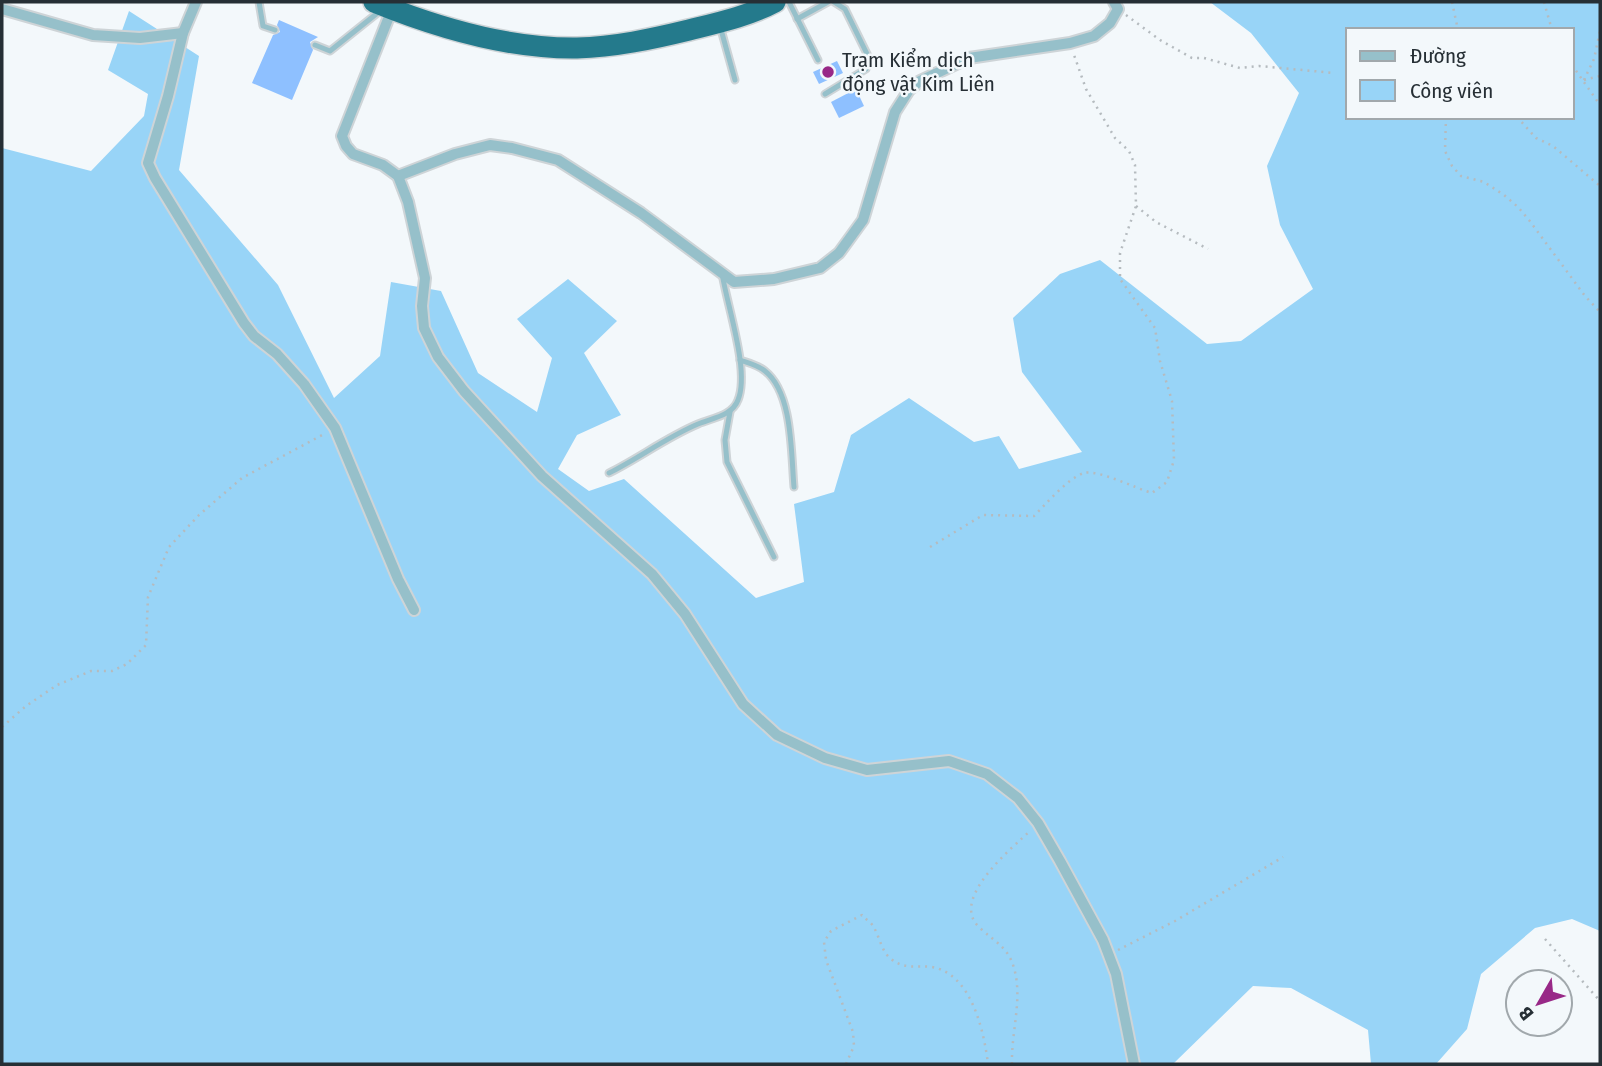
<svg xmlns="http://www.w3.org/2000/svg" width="1602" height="1066" viewBox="0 0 1602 1066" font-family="'Fira Sans Condensed',sans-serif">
<rect width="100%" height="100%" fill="#f3f8fb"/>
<!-- green -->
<path fill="#98d4f7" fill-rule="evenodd" d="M1210 2H1600V931L1572 919 1535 928 1481 974 1467 1029 1436 1064H1371L1368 1030 1291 988 1253 986 1173 1064H2V148L91 171 144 116 148 94 108 70 129 11 199 56 179 170 278 285 334 398 380 356 391 282 441 291 478 373 537 412 552 358 517 319 568 279 617 321 584 353 621 415 577 435 558 469 589 491 624 479 756 598 804 582 794 504 834 492 851 435 909 398 974 442 999 436 1019 469 1082 452 1022 372 1013 318 1060 274 1100 260 1207 344 1241 341 1313 289 1280 225 1267 166 1299 93 1251 33ZM1348 30H1572V117H1348Z"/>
<!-- building -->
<g fill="#8ec0ff">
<path d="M279 20 318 37 310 42 313 50 292 100 252 83 273 35 280 32 277 25Z"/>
<path d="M837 61 843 73 819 84 813 72Z"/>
<path d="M856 89 864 106 839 118 831 102Z"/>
</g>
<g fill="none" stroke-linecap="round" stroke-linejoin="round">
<!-- lane casing -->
<g stroke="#ced4d7" stroke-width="9">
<g id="lane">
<path d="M259 2 263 26 275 30"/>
<path d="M789 2 818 60"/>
<path d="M797 19 828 2"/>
<path d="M720 26 735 80"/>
<path d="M315 45 330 51 380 11"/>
<path d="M825 94 866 69 870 60 845 9 834 2"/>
<path d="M740 360C749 363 758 365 765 371 793 393 791 454 794 487"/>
<path d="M730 412 725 440 727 462 774 557"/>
<path d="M609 473C639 458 667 437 698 424 712 418 732 416 738 400 750 371 727 306 722 273"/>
</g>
</g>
<!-- street casing -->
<g stroke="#ced4d7" stroke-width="14">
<g id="street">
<path d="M196 2 183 33 168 96 148 163 155 178 244 323 254 336 277 354 304 384 335 428 398 579 414 610"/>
<path d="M2 9 93 35 140 38 183 33"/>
<path d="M392 9 342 136 346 146 353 154 383 165 398 176 408 202 425 278 422 306 424 328 438 357 464 391 542 476 652 574 685 614 743 704 777 735 825 758 867 770 949 761 987 774 1018 798 1038 823 1060 861 1103 940 1116 974 1134 1064"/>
<path d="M398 176 455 154 490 145 512 148 558 160 641 213 734 282 774 279 820 268 839 253 863 220 895 112 909 90 920 81 969 58 1070 43 1094 36 1110 23 1118 9 1114 2"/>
</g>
</g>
<!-- highway casing -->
<g stroke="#ced4d7" stroke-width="24">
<path id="highway" d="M374 2C438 28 508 49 577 48 615 47 652 39 689 30 717 23 749 16 775 2"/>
</g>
<!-- path -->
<g stroke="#b5bbbf" stroke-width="2.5" stroke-dasharray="2 5" stroke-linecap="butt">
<path d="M1452 2 1458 30"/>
<path d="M1544 2 1552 30"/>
<path d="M1126 15 1160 40 1192 58H1204L1240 68 1259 66 1334 73"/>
<path d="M1572 65 1600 105"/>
<path d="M1584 80 1594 59 1600 31"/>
<path d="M1584 80 1600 76"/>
<path d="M1446 117 1445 151 1452 166 1461 176 1484 182 1504 195 1518 207 1529 220 1585 296 1600 312"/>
<path d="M1517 117 1536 138 1553 146 1600 186"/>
<path d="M1136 206 1156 222 1208 249"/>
<path d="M930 547 983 515 1034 516C1046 504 1068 478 1084 473 1098 469 1137 489 1152 493L1167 482 1174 460 1172 401 1160 361 1155 328 1120 279V253L1136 206 1135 165 1129 151 1115 138 1086 89 1073 52"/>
<path d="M2 727 26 706 57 685 91 671H112L127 664 146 645 148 597 169 547 199 515 242 478 326 433"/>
<path d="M1545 939 1600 1001"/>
<path d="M1118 950 1175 921 1283 857"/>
<path d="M846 1064 854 1046 853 1032 826 960 824 942 831 931 862 915C865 919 871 922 873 926 880 937 881 951 891 959 905 970 917 965 932 967 972 974 984 1032 988 1064"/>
<path d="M1012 1064C1011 1032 1023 999 1014 968 1008 947 995 942 980 928 948 900 1011 849 1031 830"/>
</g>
<!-- lane -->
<use href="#lane" stroke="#96c0ca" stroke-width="5"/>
<!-- street -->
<use href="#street" stroke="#96c0ca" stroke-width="10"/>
<!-- highway -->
<use href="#highway" stroke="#247a8c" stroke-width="21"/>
</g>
<!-- markers -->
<circle fill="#982887" stroke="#f3f8fb" stroke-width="2.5" cx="828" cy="72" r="7"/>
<g text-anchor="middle" stroke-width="5" stroke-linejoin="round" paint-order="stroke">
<!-- poi labels -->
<g font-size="21" fill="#262f35" stroke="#f3f8fb" text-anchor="start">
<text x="842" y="67">Trạm Kiểm dịch<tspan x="842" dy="24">động vật Kim Liên</tspan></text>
</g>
</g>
<!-- border -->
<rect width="1602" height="1066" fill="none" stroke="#262f35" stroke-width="7"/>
<!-- legend -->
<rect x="1346" y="28" width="228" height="91" fill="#f3f8fb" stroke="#a1a8ac" stroke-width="2"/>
<rect x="1360" y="51" width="35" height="10" fill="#96c0ca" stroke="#a1a8ac" stroke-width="2"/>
<text x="1410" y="63" font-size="21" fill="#262f35">Đường</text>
<rect x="1360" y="80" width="35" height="21" fill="#98d4f7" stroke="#a1a8ac" stroke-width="2"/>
<text x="1410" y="98" font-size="21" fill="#262f35">Công viên</text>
<!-- north arrow -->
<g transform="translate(1539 1003) rotate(231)"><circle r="33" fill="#f3f8fb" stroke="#a1a8ac" stroke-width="2"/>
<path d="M0-5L12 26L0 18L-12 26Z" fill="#982887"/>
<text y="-10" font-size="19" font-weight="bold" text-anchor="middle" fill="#262f35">B</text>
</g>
</svg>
